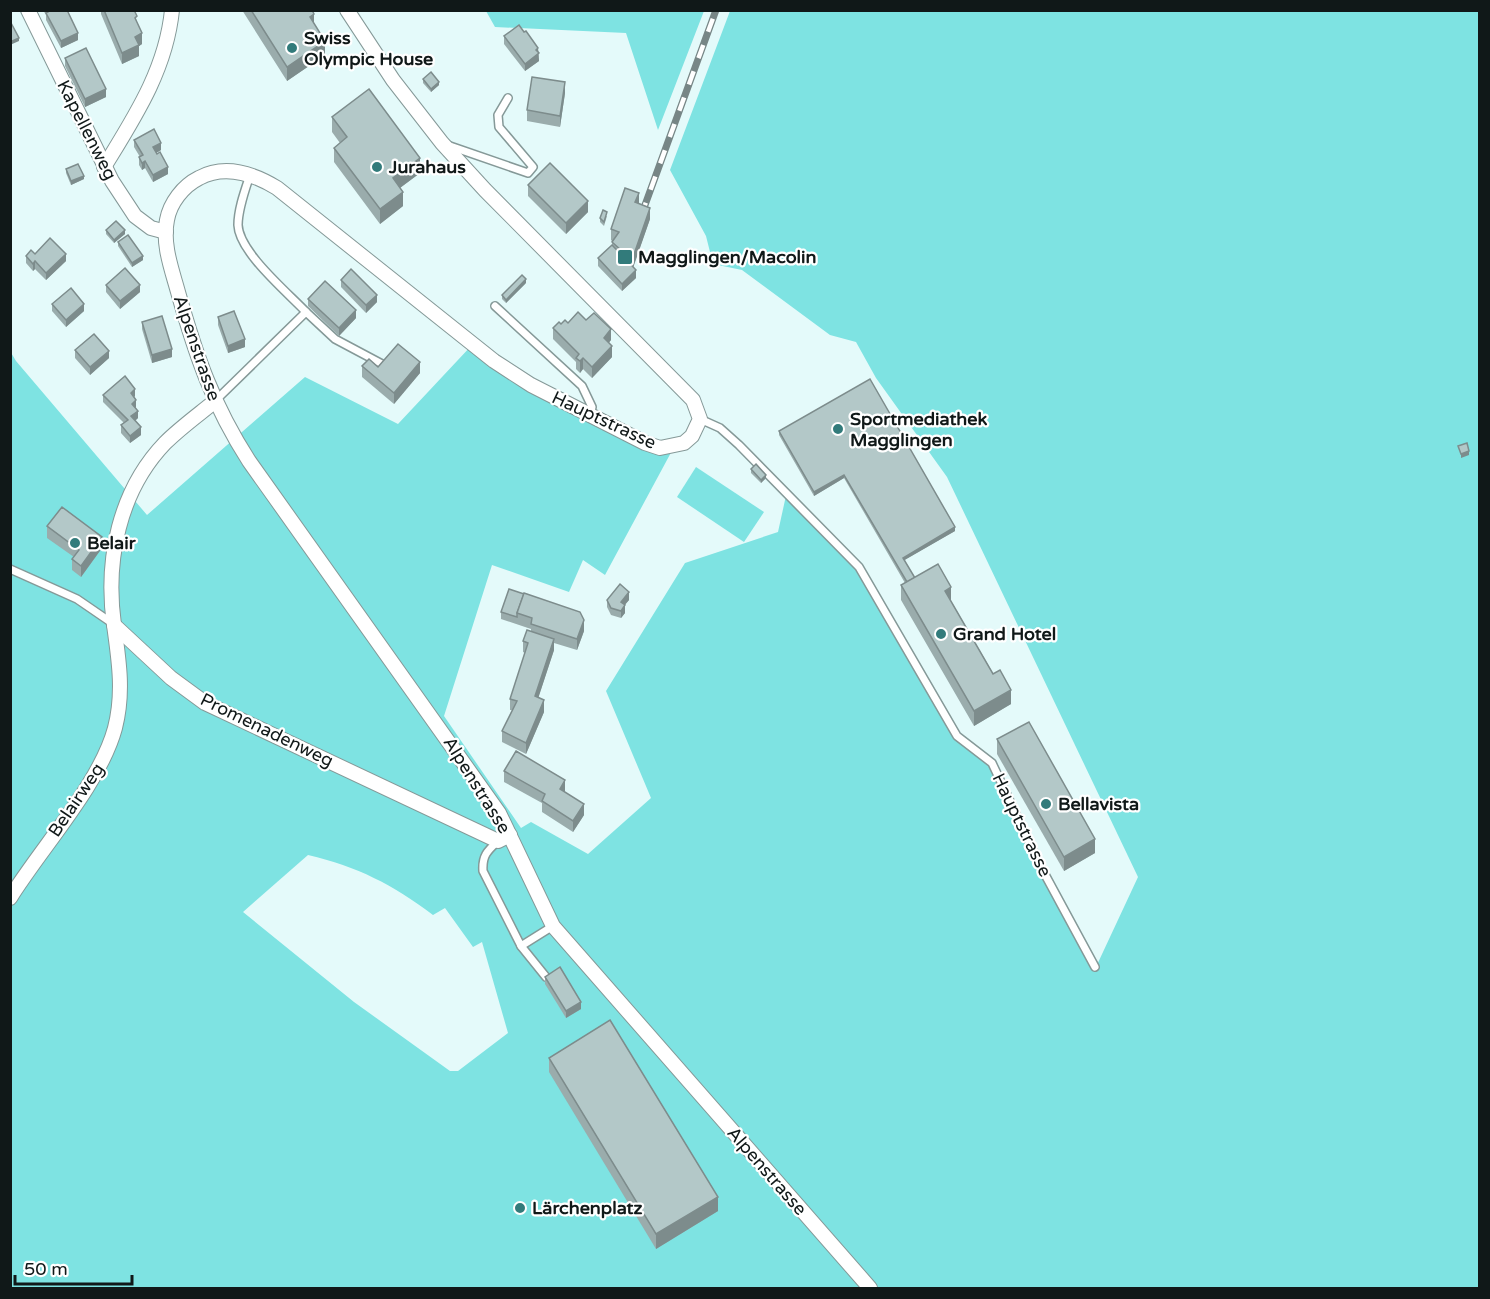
<svg xmlns="http://www.w3.org/2000/svg" width="1490" height="1299" viewBox="0 0 1490 1299" font-family="'Varela Round',sans-serif">
<rect width="100%" height="100%" fill="#e4fafa"/>
<!-- green -->
<g fill="#7ee3e2" fill-rule="evenodd">
<path d="M486 11H704L658 130 626 33 495 27Z"/>
<path d="M730 11H1479V1288H11L10 351 16 361 147 515 305 377 398 424 472 345 590 416 674 447 605 575 583 560 569 592 492 565 444 716 521 828 531 822 588 854 651 798 606 691 685 563 778 532 787 491 859 567 957 736 992 763 1042 869 1096 967 1138 877 947 477 876 378 856 342 830 335 742 270 713 264 706 236 670 170ZM308 855C358 867 392 884 433 915L445 908 473 947 482 942 508 1033 458 1071H450L354 1002 243 912Z"/>
<path d="M696 467 764 512 744 542 677 497Z"/>
</g>
<g fill="none" stroke-linecap="round" stroke-linejoin="round">
<!-- lane casing -->
<g stroke="#859998" stroke-width="10">
<g id="lane">
<path d="M447 145 528 173 533 167 499 127 498 115 508 98"/>
<path d="M250 175C245 190 238 209 238 225 239 252 287 292 306 312"/>
<path d="M495 306 582 386 592 407 590 416"/>
<path d="M216 400 306 312 335 339 382 364"/>
<path d="M700 419 720 428 739 445 859 567 957 736 992 763 1042 869 1095 967"/>
<path d="M10 569 77 599 112 623"/>
<path d="M498 841C487 851 482 856 483 871L521 946 553 926"/>
<path d="M521 946 546 977"/>
</g>
</g>
<!-- street casing -->
<g stroke="#859998" stroke-width="16">
<g id="street">
<path d="M28 10 112 181 135 216 151 228 166 232"/>
<path d="M347 10 393 80 442 143 485 190 693 400 700 419 692 436 684 443 660 448 645 443 531 385 494 361 277 188C254 174 225 164 199 178 183 186 170 203 167 220 162 244 172 270 178 292 196 356 213 405 249 461L499 813 553 926 870 1288"/>
<path d="M104 167C134 118 166 70 172 10"/>
<path d="M114 625 171 678 205 703 498 841 510 835"/>
<path d="M10 898C41 848 100 784 115 728 124 693 119 661 114 625 105 560 119 491 165 443 180 428 198 415 214 402"/>
</g>
</g>
<!-- lane -->
<use href="#lane" stroke="#fff" stroke-width="7"/>
<!-- street -->
<use href="#street" stroke="#fff" stroke-width="14"/>
<!-- rail casing -->
<g stroke="#778686" stroke-width="7">
<path id="rail" d="M641 216 716 10"/>
</g>
<!-- rail -->
<use href="#rail" stroke="#fff" stroke-width="4.5" stroke-dasharray="14" stroke-linecap="butt"/>
</g>
<!-- wall -->
<g fill="#9aacac">
<path d="M43 10H67L78 40 61 48 46 20V15Z"/>
<path d="M101 10H134L142 44 139 46V56L122 64 101 14Z"/>
<path d="M242 10H312L314 24 325 55 287 81Z"/>
<path d="M524 32 538 48 539 61 525 71 504 44V36Z"/>
<path d="M65 58 106 97 85 107 65 66Z"/>
<path d="M423 79 439 85 431 92 423 83Z"/>
<path d="M565 93 560 127 527 121V110Z"/>
<path d="M332 117 420 173 400 188 403 206 380 224 334 162V148L340 143 332 132Z"/>
<path d="M134 140 161 150 156 153 168 174 153 182 145 168 142 170 139 165V157H140L134 147Z"/>
<path d="M66 169 84 179 71 185 66 173Z"/>
<path d="M528 185 588 212 566 234 528 196Z"/>
<path d="M639 204 650 219 633 267 636 278 622 291 598 266V258L612 245V241L611 240V229Z"/>
<path d="M607 216 604 226 600 222V218Z"/>
<path d="M106 230 125 234 114 243 106 234Z"/>
<path d="M118 242 143 260 132 267 118 246Z"/>
<path d="M35 254 66 261 46 280 35 269 33 271 26 263V256Z"/>
<path d="M341 280 377 302 366 313 341 287Z"/>
<path d="M526 283 506 303 502 299V295Z"/>
<path d="M106 285 140 292 120 309 106 292Z"/>
<path d="M308 299 356 318 339 336 308 306Z"/>
<path d="M52 304 84 311 66 327 52 311Z"/>
<path d="M218 317 245 347 228 353 218 325Z"/>
<path d="M586 320 611 340 609 342 612 357 592 378 583 369 580 373 576 369V362L553 339V328L561 324Z"/>
<path d="M142 322 172 357 152 363 142 329Z"/>
<path d="M75 350 109 358 90 375 75 358Z"/>
<path d="M362 366 378 367 420 373 394 404 362 377Z"/>
<path d="M103 395 135 396 134 397 138 418 135 421 141 435 130 443 121 433V425L124 423 103 402Z"/>
<path d="M779 431 955 531 904 560 915 578 951 601 1011 704 974 726 901 600V585L905 583 844 478 814 496 779 435Z"/>
<path d="M751 469 766 478 761 483 751 473Z"/>
<path d="M47 526 102 548 81 577 72 570V559L74 557 47 538Z"/>
<path d="M509 589 584 631 577 650 554 643V650L538 698 544 712 526 754 502 742V731L512 710H510V699L525 653 523 652V641L531 632V629L501 619V612Z"/>
<path d="M607 600H629L625 605V613L621 618 611 615 607 607Z"/>
<path d="M997 739 1095 853 1064 871 997 754Z"/>
<path d="M504 771 565 791 564 792 584 815 573 832 542 812V803L504 782Z"/>
<path d="M545 977 581 1009 566 1018 545 984Z"/>
<path d="M549 1058 718 1211 656 1249 549 1072Z"/>
</g>
<!-- shaded-wall -->
<g fill="#7d8c8c">
<path d="M314 14V29L310 17Z"/>
<path d="M78 33V40L61 48V41Z"/>
<path d="M142 33V44L139 46V56L122 64V53L135 37Z"/>
<path d="M19 38V41L10 45V42Z"/>
<path d="M325 41V55L287 81V67Z"/>
<path d="M538 48 539 61 525 71V64Z"/>
<path d="M439 82V85L431 92V89Z"/>
<path d="M565 82V93L560 127V116Z"/>
<path d="M106 89V97L85 107V99Z"/>
<path d="M161 143V150L153 155V147Z"/>
<path d="M420 158V173L393 193V178Z"/>
<path d="M145 161V168L142 170V163Z"/>
<path d="M168 167V174L153 182V175Z"/>
<path d="M84 176V179L71 185V181Z"/>
<path d="M403 192V206L380 224V209Z"/>
<path d="M639 193V204L635 202Z"/>
<path d="M588 201V212L566 234V223Z"/>
<path d="M650 208V219L632 271V260Z"/>
<path d="M125 230V234L114 243V240Z"/>
<path d="M66 254V261L46 280V273Z"/>
<path d="M143 256V260L132 267V263Z"/>
<path d="M35 261V269L33 271V264Z"/>
<path d="M636 270V278L622 291V284Z"/>
<path d="M526 279V283L506 303V300Z"/>
<path d="M140 285V292L120 309V301Z"/>
<path d="M377 295V302L366 313V305Z"/>
<path d="M84 304V311L66 327V320Z"/>
<path d="M356 310V318L339 336V328Z"/>
<path d="M611 329V340L604 349V338Z"/>
<path d="M245 339V347L228 353V346Z"/>
<path d="M612 346V357L592 378V367Z"/>
<path d="M172 349V357L152 363V355Z"/>
<path d="M109 351V358L90 375V367Z"/>
<path d="M583 358V369L580 373V361Z"/>
<path d="M420 362V373L394 404V393Z"/>
<path d="M135 389V396L131 400V393Z"/>
<path d="M136 400V407L132 411V404Z"/>
<path d="M138 411V418L131 424V416Z"/>
<path d="M141 427V435L130 443V436Z"/>
<path d="M1469 451V455L1461 458V454Z"/>
<path d="M766 475V478L761 483V480Z"/>
<path d="M844 475V478L814 496V492Z"/>
<path d="M955 527V531L903 561V558Z"/>
<path d="M102 537V548L81 577V566Z"/>
<path d="M951 587V601L945 591Z"/>
<path d="M629 592V600L621 609V602Z"/>
<path d="M625 605V613L621 618V611Z"/>
<path d="M584 620V631L577 650V639Z"/>
<path d="M554 639V650L535 708V696Z"/>
<path d="M1011 690V704L974 726V711Z"/>
<path d="M544 700V712L526 754V743Z"/>
<path d="M565 780V791L560 800V789Z"/>
<path d="M584 804V815L573 832V821Z"/>
<path d="M1095 839V853L1064 871V857Z"/>
<path d="M581 1002V1009L566 1018V1011Z"/>
<path d="M718 1197V1211L656 1249V1234Z"/>
</g>
<!-- building -->
<g fill="#b3c8c8" stroke="#7d8c8c" stroke-width="1.5">
<path d="M47 10H67L78 33 61 41 46 13 48 12Z"/>
<path d="M104 10H134L137 16 135 18 142 33 135 37 139 45 122 53Z"/>
<path d="M251 10H312L314 14 310 17 325 41 287 67Z"/>
<path d="M10 21 19 38 10 42Z"/>
<path d="M519 25 524 32 526 31 538 48 536 50 539 53 525 64 504 36Z"/>
<path d="M86 48 106 89 85 99 65 58Z"/>
<path d="M431 72 439 82 431 89 423 79Z"/>
<path d="M532 77 565 82 560 116 527 110Z"/>
<path d="M369 89 420 158 393 178 403 192 380 209 334 148 347 137 332 117Z"/>
<path d="M154 129 161 143 153 147 157 154 160 152 168 167 153 175 145 161 142 163 139 157 143 155 134 140Z"/>
<path d="M550 163 588 201 566 223 528 185Z"/>
<path d="M78 164 84 176 71 181 66 169Z"/>
<path d="M625 188 639 193 635 202 650 208 632 260 612 242 619 232 611 229Z"/>
<path d="M603 210 607 212 604 222 600 218Z"/>
<path d="M116 221 125 230 114 240 106 230Z"/>
<path d="M128 235 143 256 132 263 118 242Z"/>
<path d="M50 238 66 254 46 273 35 261 33 264 26 256 31 250 35 254Z"/>
<path d="M612 245 636 270 622 284 598 258Z"/>
<path d="M125 268 140 285 120 301 106 285Z"/>
<path d="M351 269 377 295 366 305 341 280Z"/>
<path d="M522 275 526 279 506 300 502 295Z"/>
<path d="M325 281 356 310 339 328 308 299Z"/>
<path d="M71 288 84 304 66 320 52 304Z"/>
<path d="M234 311 245 339 228 346 218 317Z"/>
<path d="M578 312 586 320 594 313 611 329 604 338 612 346 592 367 583 358 580 361 576 358 579 354 553 328 559 322 561 324 565 320 568 323Z"/>
<path d="M162 316 172 349 152 355 142 322Z"/>
<path d="M94 334 109 351 90 367 75 350Z"/>
<path d="M398 344 420 362 394 393 362 366 369 359 378 367Z"/>
<path d="M125 376 135 389 131 393 136 400 132 404 138 411 131 416 141 427 130 436 121 425 128 420 103 395Z"/>
<path d="M870 379 955 527 903 558 915 578 907 582 844 475 814 492 779 431Z"/>
<path d="M1467 443 1469 451 1461 454 1458 446Z"/>
<path d="M756 464 766 475 761 480 751 469Z"/>
<path d="M62 507 102 537 81 566 72 559 79 550 47 526Z"/>
<path d="M938 564 951 587 945 591 993 674 1000 670 1011 690 974 711 901 585Z"/>
<path d="M620 584 629 592 621 602 625 605 621 611 611 608 607 600Z"/>
<path d="M509 589 524 594 517 613V617L501 612Z"/>
<path d="M524 593 580 612 584 620 577 639 531 624 532 618 517 613Z"/>
<path d="M527 630 554 639 535 696 544 700 526 743 502 731 517 701 510 699 528 643 523 641Z"/>
<path d="M1029 722 1095 839 1064 857 997 739Z"/>
<path d="M516 751 565 780 560 789 584 804 573 821 542 801 545 794 504 771Z"/>
<path d="M560 967 581 1002 566 1011 545 977Z"/>
<path d="M610 1020 718 1197 656 1234 549 1058Z"/>
</g>
<!-- markers -->
<g fill="#327b7b" stroke="#fff" stroke-width="2">
<circle cx="292" cy="48" r="6"/>
<circle cx="377" cy="167" r="6"/>
<rect x="617" y="249" width="16" height="16" rx="3"/>
<circle cx="838" cy="429" r="6"/>
<circle cx="75" cy="543" r="6"/>
<circle cx="941" cy="634" r="6"/>
<circle cx="1046" cy="804" r="6"/>
<circle cx="520" cy="1208" r="6"/>
</g>
<g text-anchor="middle" stroke-width="4.5" stroke-linejoin="round" paint-order="stroke">
<!-- poi labels -->
<g font-size="18" font-weight="bold" fill="#101818" stroke="#fff" text-anchor="start">
<text x="304" y="44">Swiss<tspan x="304" dy="21">Olympic House</tspan></text>
<text x="389" y="173">Jurahaus</text>
<text x="638" y="263">Magglingen/Macolin</text>
<text x="850" y="425">Sportmediathek<tspan x="850" dy="21">Magglingen</tspan></text>
<text x="87" y="549">Belair</text>
<text x="953" y="640">Grand Hotel</text>
<text x="1058" y="810">Bellavista</text>
<text x="532" y="1214">Lärchenplatz</text>
</g>
<!-- street labels -->
<g font-size="18" fill="#101818" stroke="#fff">
<text transform="translate(87 130) rotate(63)" y="6">Kapellenweg</text>
<text transform="translate(197 348) rotate(71)" y="6">Alpenstrasse</text>
<text transform="translate(604 420) rotate(25)" y="6">Hauptstrasse</text>
<text transform="translate(267 730) rotate(26)" y="6">Promenadenweg</text>
<text transform="translate(477 785) rotate(58)" y="6">Alpenstrasse</text>
<text transform="translate(76 800) rotate(-56)" y="6">Belairweg</text>
<text transform="translate(1022 825) rotate(64)" y="6">Hauptstrasse</text>
<text transform="translate(767 1171) rotate(49)" y="6">Alpenstrasse</text>
</g>
</g>
<!-- border -->
<rect width="1490" height="1299" fill="none" stroke="#101818" stroke-width="24"/>
<!-- scale -->
<path d="M15 1275v9h117v-9" fill="none" stroke="#101818" stroke-width="3"/>
<text x="24" y="1275" font-size="18" fill="#101818" stroke="#ffffff" stroke-width="4.5" paint-order="stroke">50 m</text>
</svg>
